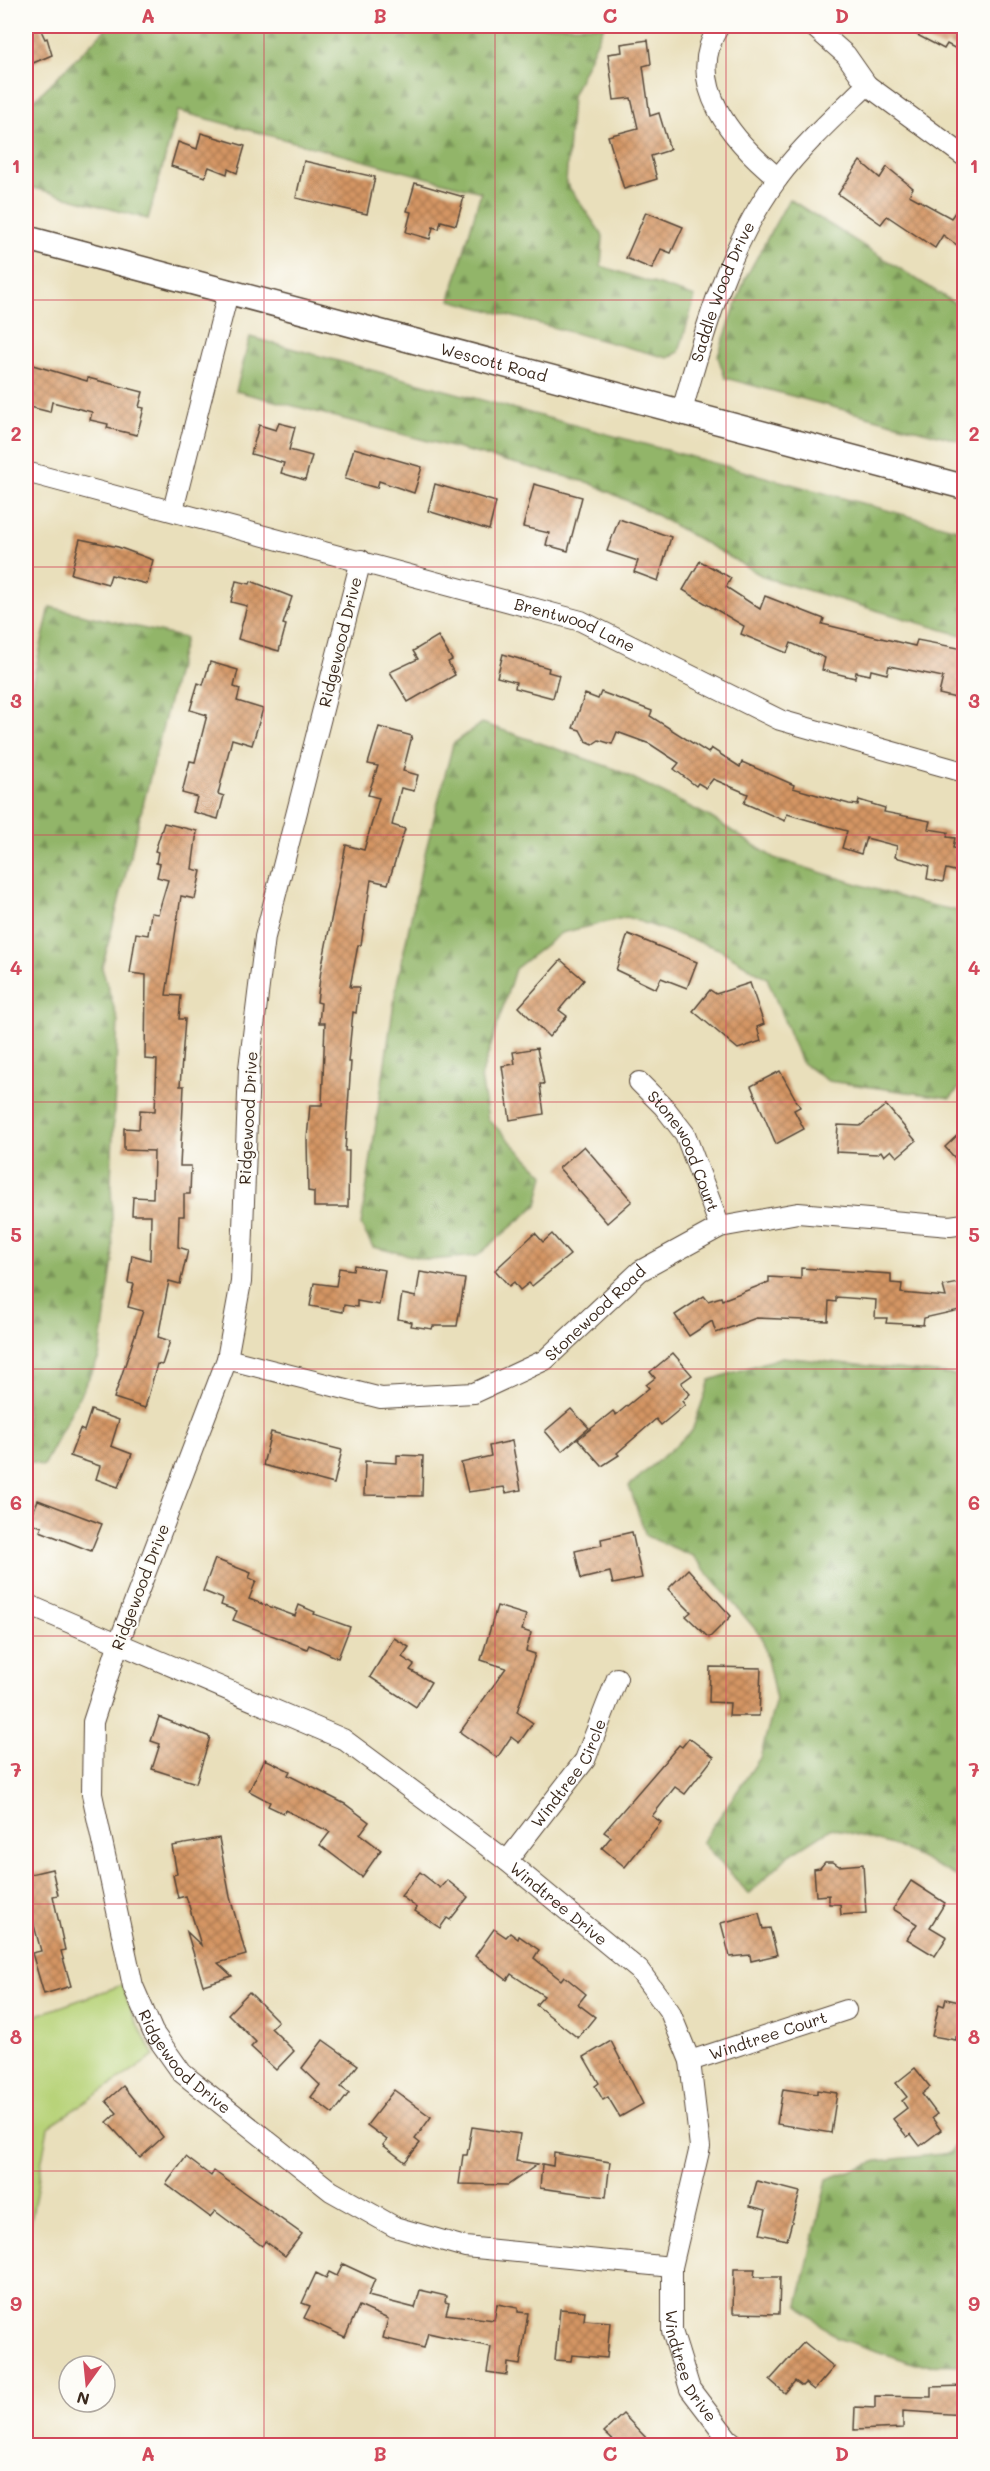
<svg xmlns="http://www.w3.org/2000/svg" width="990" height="2471" viewBox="0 0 990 2471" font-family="Mali,sans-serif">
<defs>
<pattern id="forest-firs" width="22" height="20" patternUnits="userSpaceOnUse" patternTransform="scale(1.5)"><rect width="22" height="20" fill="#92b569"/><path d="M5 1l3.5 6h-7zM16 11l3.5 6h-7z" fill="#789356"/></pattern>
<pattern id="building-cross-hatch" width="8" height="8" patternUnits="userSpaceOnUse" patternTransform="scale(1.5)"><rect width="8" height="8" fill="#d49563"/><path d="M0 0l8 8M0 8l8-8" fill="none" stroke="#ad7a51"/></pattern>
</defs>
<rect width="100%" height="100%" fill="#fdfcf7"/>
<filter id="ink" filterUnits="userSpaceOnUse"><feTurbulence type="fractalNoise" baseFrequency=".0167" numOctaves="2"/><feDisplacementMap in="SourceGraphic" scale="12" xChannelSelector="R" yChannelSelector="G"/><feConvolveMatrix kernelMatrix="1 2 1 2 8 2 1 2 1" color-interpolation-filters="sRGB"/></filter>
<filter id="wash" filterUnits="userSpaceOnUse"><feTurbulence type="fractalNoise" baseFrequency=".008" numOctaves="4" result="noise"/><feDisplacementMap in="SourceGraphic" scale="24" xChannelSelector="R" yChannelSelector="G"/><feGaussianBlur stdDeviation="1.35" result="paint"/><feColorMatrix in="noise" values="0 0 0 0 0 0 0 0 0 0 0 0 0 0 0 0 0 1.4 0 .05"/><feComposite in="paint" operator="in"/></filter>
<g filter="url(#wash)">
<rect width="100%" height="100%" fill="#e9dfbb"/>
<!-- green -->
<path fill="#b8d379" stroke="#7a7e4c" stroke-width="1.5" d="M122 1985 132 2014 154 2056 48 2127 26 2248V2019Z"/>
<!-- forest -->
<g fill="url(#forest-firs)" stroke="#667044" stroke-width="1.5">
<path d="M109 26H604L572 96 566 183 603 236 601 266 695 297 679 352 668 358 450 300 481 192 178 111 148 219 26 186V105H29Z"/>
<path d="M789 199 964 309V442L725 378 718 356 745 279Z"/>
<path d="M250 337 964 531V636L766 578 651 512 590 483 236 391Z"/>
<path d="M50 607 185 638 102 968 118 1021 111 1179 113 1260 99 1358 43 1466 26 1460V1217L31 1205 26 1129V710Z"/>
<path d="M482 723 615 769 710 817 774 858 916 902 964 912V1083L950 1098 828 1081 801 1062 767 978 719 949 627 917 561 933 515 969 481 1077 488 1119 544 1175 537 1205 477 1256 430 1260 373 1247 361 1225 396 989 422 865 453 744Z"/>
<path d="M782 1357 964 1376V1880L896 1846 832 1828 788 1856 749 1894 702 1842 760 1758 776 1699 762 1637 693 1556 646 1536 629 1486 692 1431 710 1380Z"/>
<path d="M964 2127V2365L916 2364 837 2338 798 2305 827 2179 877 2161 951 2153Z"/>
</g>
<g id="blocks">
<!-- building -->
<g fill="url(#building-cross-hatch)">
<path d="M33 26H39L45 39 47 38 52 55 26 66V32Z"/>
<path d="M900 26H964V53L947 44 944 49Z"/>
<path d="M648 40 651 64 643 66 650 116 659 113 670 150 651 156 657 179 624 189 608 136 638 128 631 98 614 100 608 54 622 52 621 44Z"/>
<path d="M201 133 245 146 237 173 228 169 227 174 209 167 205 177 171 166 178 142 197 149Z"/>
<path d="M304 161 375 177 367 214 296 198Z"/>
<path d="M860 161 880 178 887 167 913 188 909 195 951 218 964 199V250L943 235 935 248 887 216 881 224 838 194Z"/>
<path d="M415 183 464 197 456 225 441 221 439 229 433 227 430 239 406 232 411 212 407 211Z"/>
<path d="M646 212 683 227 671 253 661 249 652 269 626 258Z"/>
<path d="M26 363 87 381 88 378 143 392 139 407 144 408 137 435 107 428 108 424 90 420 92 412 52 402 50 412 26 406Z"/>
<path d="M279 423 295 427 289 450 312 456 305 480 281 473 284 463 251 454 259 425 276 430Z"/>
<path d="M354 448 422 467 414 493 379 481 377 488 345 479Z"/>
<path d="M435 484 496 502 489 530 428 511Z"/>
<path d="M534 484 582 497 568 551 546 545 549 533 523 527Z"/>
<path d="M619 519 671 537 658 581 634 572 638 561 607 551Z"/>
<path d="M80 539 118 547 153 560 147 584 111 575 108 584 71 574Z"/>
<path d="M700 561 731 578 726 587 760 609 765 596 824 619 822 624 915 646 917 640 964 649V700L939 694 943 677 889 666 887 674 871 670 870 675 856 672 855 678 822 670 825 658 791 643 787 653 741 634 744 626 683 590Z"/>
<path d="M236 581 250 584 251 581 292 597 283 624 286 625 279 651 238 639 247 606 231 602Z"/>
<path d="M438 636 452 660 448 662 455 675 408 702 390 672 418 659 413 651Z"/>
<path d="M503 654 549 668 548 672 559 675 553 698 515 688 516 682 497 677Z"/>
<path d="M210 662 238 670 234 687 240 689 237 701 263 709 252 745 232 739 218 794 224 796 218 819 193 812 197 797 182 793 190 761 195 762 207 715 190 710 198 683 203 685Z"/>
<path d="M601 692 652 711 650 716 708 753 711 748 740 767 742 762 794 785 793 788 849 804 858 805 859 800 885 808 884 812 930 821 928 829 948 832 947 837 955 838 953 848 963 850 959 872 946 869 943 882 927 879 929 866 895 857 897 846 866 838 861 854 842 848 847 831 787 814 785 821 744 803 748 794 713 779 706 788 698 783 696 786 674 769 679 763 650 744 617 732 612 744 599 740 593 744 586 741 580 730 573 728 585 694 598 699Z"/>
<path d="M379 727 412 736 403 771 418 775 414 791 401 788 392 825 405 829 388 884 371 880 361 945H358L350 987H359L356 1013 353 1012 348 1062H351L345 1151H349L348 1207H314V1192L308 1191 307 1139 310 1105H322L325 1023H319L321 1003 317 1002 321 970 346 845 364 850 379 798 368 795 378 766 368 764Z"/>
<path d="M164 823 197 831 192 869 201 871 195 899 181 896 166 995 181 996 179 1019H185L180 1086H184L180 1166H191L190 1194H184V1216H179L178 1247 188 1250 180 1284 169 1281 158 1337 170 1341 162 1365 157 1364 145 1408 114 1398 143 1311 128 1307 134 1284 128 1283 132 1255 150 1260 151 1215H132L133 1197 153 1198 154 1151 124 1150V1128L139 1129 140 1110 155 1111 157 1060 145 1059 146 975 130 973 136 933 148 935 151 913 158 914 168 880 157 877 160 864 156 863 158 852 155 851Z"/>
<path d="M628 934 697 962 687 988 661 978 656 989 616 970Z"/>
<path d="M561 960 584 980 559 1010 567 1016 549 1037 519 1007Z"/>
<path d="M750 983 764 1024 757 1027 761 1041 738 1049 693 1011 710 990 716 994Z"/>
<path d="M537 1048 544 1084H540L544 1114 510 1120 502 1066 515 1064 513 1052Z"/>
<path d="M780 1071 800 1107 794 1110 804 1129 776 1144 751 1086Z"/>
<path d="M886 1105 916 1141 897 1157 891 1150 884 1156 881 1151 877 1154 836 1152 838 1125 860 1126Z"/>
<path d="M964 1129V1168L945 1147Z"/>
<path d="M584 1146 632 1201 607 1223 559 1168Z"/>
<path d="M535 1233 543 1242 552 1234 570 1255 532 1286 529 1283 520 1290 514 1282 509 1286 495 1270Z"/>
<path d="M354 1265 385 1270 379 1305 357 1301V1307L344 1305 343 1312 310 1306 314 1283 336 1286 339 1268 353 1270Z"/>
<path d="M801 1268 891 1274V1283L902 1284 901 1293 946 1297 943 1286 964 1282V1309L924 1318 923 1325 886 1323 887 1318H875L876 1300 836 1297V1302L829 1301 828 1321 756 1318 716 1333 712 1321 689 1336 675 1315 704 1296 708 1301 721 1297 722 1300 769 1282V1277L801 1279Z"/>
<path d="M420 1272 465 1279 457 1326H433L432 1329 411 1326 412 1322 398 1319 402 1294 416 1297Z"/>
<path d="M673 1353 692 1375 681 1383 690 1394 682 1401 685 1405 661 1425 656 1419 617 1453 619 1455 602 1466 578 1439 613 1411 616 1415 649 1388 646 1385 655 1378 650 1372Z"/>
<path d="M571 1409 589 1428 562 1451 545 1431Z"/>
<path d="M91 1410 119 1420 111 1446 132 1454 118 1487 96 1479 100 1466 70 1456 80 1429 84 1431Z"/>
<path d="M271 1432 342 1450 334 1484 263 1465Z"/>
<path d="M512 1441 521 1490 506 1493 504 1487 468 1492 461 1463 491 1456 489 1446Z"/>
<path d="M397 1455 423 1456 422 1496 364 1495 365 1461 397 1463Z"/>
<path d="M38 1500 102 1524 91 1551 40 1531 42 1527 29 1522Z"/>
<path d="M632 1532 642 1578 613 1584 610 1572 581 1579 575 1551 602 1545 601 1539Z"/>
<path d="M215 1559 251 1573 249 1578 256 1581 249 1599 295 1616 299 1605 315 1612 314 1614 350 1627 338 1658 309 1645 307 1649 233 1620 237 1611 221 1605 223 1599 203 1591Z"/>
<path d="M688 1569 731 1616 709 1638 686 1616 691 1612 668 1589Z"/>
<path d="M497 1606 526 1615 522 1630 531 1633 526 1651 535 1654 517 1712 533 1723 519 1743 511 1737 497 1758 460 1732 506 1668 481 1660Z"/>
<path d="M394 1638 409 1647 402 1657 414 1665 410 1670 431 1682 416 1707 370 1677Z"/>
<path d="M710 1667 761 1668 759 1716H729L730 1703 709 1702Z"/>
<path d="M159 1717 210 1737 196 1783 152 1769 160 1744 151 1741Z"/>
<path d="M689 1738 714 1757 685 1794 675 1787 652 1816 661 1822 625 1867 602 1848 611 1837 604 1832 679 1745 682 1747Z"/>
<path d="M265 1759 290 1771 288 1775 345 1804 369 1822 360 1834 381 1850 362 1877 320 1845 330 1832 285 1810 283 1813 268 1806 270 1802 249 1791Z"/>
<path d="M219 1838 230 1897 246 1955 218 1963 232 1976 203 1985 187 1932 201 1945 186 1896 178 1898 173 1875 177 1874 172 1846Z"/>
<path d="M825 1862H833L839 1866 863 1864 866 1913 841 1915 840 1904H829V1895L816 1896 814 1869 820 1868Z"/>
<path d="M52 1869 58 1895 53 1896 65 1950 61 1951 71 1986 44 1994 32 1953 41 1951 26 1896V1875Z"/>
<path d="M420 1872 440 1888 447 1880 468 1897 450 1920 447 1918 440 1928 415 1911 417 1908 401 1896Z"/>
<path d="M911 1881 945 1903 930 1927 947 1937 935 1956 907 1939 917 1924 893 1909Z"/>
<path d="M759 1913 763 1929 770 1928 777 1955 751 1961 750 1955 730 1957 721 1923Z"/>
<path d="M494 1929 506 1937 510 1933 518 1939 519 1936 539 1950 534 1958 561 1980 564 1976 586 1994 578 2004 595 2017 578 2038 536 2005 544 1996 511 1974 507 1980 475 1956Z"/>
<path d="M249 1992 278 2021 271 2028 294 2051 276 2070 251 2047 256 2042 228 2014Z"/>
<path d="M946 1999 964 2003V2039L956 2037V2040L932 2036 939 2004 944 2006Z"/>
<path d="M323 2040 358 2065 341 2087 349 2093 333 2114 311 2097 320 2085 302 2068Z"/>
<path d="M611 2041 643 2104 620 2117 608 2097 603 2100 595 2086 599 2083 584 2057Z"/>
<path d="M915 2068 930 2087 922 2094 937 2114 932 2118 941 2130 920 2146 911 2134 907 2137 893 2119 907 2108 902 2101 907 2097 896 2083Z"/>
<path d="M123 2086 163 2137 140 2158 107 2122 117 2113 106 2101Z"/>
<path d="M783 2089 817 2094V2090L837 2093 831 2133 777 2124Z"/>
<path d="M394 2090 431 2117 415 2139 420 2143 405 2162 383 2145 387 2140 367 2125Z"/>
<path d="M472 2127 520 2134 516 2161 538 2164 508 2185 459 2184 463 2155H467Z"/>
<path d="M554 2153 610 2162 606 2197 540 2188 542 2164 553 2166Z"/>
<path d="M186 2157 211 2176 214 2171 302 2234 285 2256 265 2241 262 2246 215 2211 210 2217 166 2184Z"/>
<path d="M757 2181 800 2192 787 2240 760 2234 766 2210 750 2206Z"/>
<path d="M343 2264 375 2279 368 2296 415 2308 420 2290 446 2296 445 2302 449 2303 446 2314 494 2320 497 2304 518 2308V2312L528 2313 520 2365 508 2363 507 2375 487 2372 491 2347 428 2333 424 2348 383 2338 388 2319 359 2306 345 2337 304 2318 310 2306 302 2303 316 2273 326 2278 329 2272 337 2276Z"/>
<path d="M734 2269H755L754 2277H780L779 2314 733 2313Z"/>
<path d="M560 2309 585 2311 584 2320 610 2322 607 2358 572 2355 571 2361 555 2360Z"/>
<path d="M804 2342 834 2367 814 2390 805 2383 802 2386 795 2381 785 2393 770 2380Z"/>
<path d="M964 2386V2415L903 2411V2428L854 2430 855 2407 875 2408V2396L931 2397V2387Z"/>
<path d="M623 2414 653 2445H618L604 2432Z"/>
</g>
</g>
</g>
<g filter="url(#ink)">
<use href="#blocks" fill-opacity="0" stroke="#554536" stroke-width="1.5"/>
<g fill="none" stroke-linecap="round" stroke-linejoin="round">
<!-- minor casing -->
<g stroke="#554536" stroke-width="22">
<g id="minor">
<path d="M719 26C682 84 734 142 778 178"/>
<path d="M867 85 964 156"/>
<path id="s1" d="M682 411C704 331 728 246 778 178 803 145 837 114 867 85L846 55 813 26"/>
<path id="s2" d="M26 472 581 621 780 720 964 772"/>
<path d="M173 510 228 293"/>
<path id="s3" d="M361 560 265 937 249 1068 241 1282 227 1359 119 1642 93 1722 92 1794 133 1986 153 2032 182 2073 331 2191 395 2227 465 2247 672 2267"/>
<path id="s4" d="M639 1082 664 1107 685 1134 720 1227"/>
<path id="s5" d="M227 1359 381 1398 474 1393 545 1360 640 1271 720 1227 798 1213 950 1226 964 1224"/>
<path id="s6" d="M26 1604 343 1739 507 1861 639 1970 670 2012 690 2061 700 2147 672 2267V2331L690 2389 728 2439 737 2446"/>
<path id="s7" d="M507 1861 585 1760 617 1678"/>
<path id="s8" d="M690 2061 846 2010"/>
</g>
</g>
<!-- tertiary casing -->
<g stroke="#554536" stroke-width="27">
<g id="tertiary">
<path id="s9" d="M26 238 964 487"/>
</g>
</g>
<!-- minor -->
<use href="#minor" stroke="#fff" stroke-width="20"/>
<!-- tertiary -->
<use href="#tertiary" stroke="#fff" stroke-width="24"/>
</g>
</g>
<!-- grid -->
<path fill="none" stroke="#d1495b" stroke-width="1.5" stroke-opacity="0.55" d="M264 26V2446M495 26V2446M726 26V2446M26 300H964M26 567H964M26 835H964M26 1102H964M26 1369H964M26 1636H964M26 1904H964M26 2171H964"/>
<g text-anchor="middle" stroke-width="4.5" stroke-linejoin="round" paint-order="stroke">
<!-- street labels -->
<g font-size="16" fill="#3b2a1e" stroke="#fdfcf7">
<text dy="6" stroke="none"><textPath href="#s1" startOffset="126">Saddle Wood Drive</textPath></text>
<text dy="6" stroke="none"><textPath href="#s9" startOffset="484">Wescott Road</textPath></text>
<text dy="6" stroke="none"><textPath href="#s2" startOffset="570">Brentwood Lane</textPath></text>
<text transform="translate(340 642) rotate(-76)" y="6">Ridgewood Drive</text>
<text transform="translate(248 1118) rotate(-87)" y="6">Ridgewood Drive</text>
<text dy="6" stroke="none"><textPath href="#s4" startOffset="84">Stonewood Court</textPath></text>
<text dy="6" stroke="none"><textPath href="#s5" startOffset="399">Stonewood Road</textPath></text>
<text transform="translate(140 1587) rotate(-69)" y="6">Ridgewood Drive</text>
<text dy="6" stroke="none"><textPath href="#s7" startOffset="108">Windtree Circle</textPath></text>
<text dy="6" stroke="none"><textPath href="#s6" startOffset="616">Windtree Drive</textPath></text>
<text dy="6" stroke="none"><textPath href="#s8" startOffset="82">Windtree Court</textPath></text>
<text dy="6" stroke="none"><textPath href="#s3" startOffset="1562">Ridgewood Drive</textPath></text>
<text dy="6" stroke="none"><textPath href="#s6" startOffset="1138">Windtree Drive</textPath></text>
</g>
</g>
<!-- margin -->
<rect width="990" height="2471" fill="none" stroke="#fdfcf7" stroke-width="66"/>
<!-- north arrow -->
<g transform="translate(87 2384) rotate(195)"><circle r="28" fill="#fdfcf7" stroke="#afa8a0" stroke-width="1.5"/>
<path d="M0-4.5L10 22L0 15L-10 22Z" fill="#d1495b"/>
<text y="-9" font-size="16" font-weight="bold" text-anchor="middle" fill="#3b2a1e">N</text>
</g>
<rect x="33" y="33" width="924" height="2405" fill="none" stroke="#d1495b" stroke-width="2"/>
<g font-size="20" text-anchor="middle" font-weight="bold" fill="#d1495b">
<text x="148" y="23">A</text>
<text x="380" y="23">B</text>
<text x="610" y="23">C</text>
<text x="842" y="23">D</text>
<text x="16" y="173">1</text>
<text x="974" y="173">1</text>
<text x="16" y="441">2</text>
<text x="974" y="441">2</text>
<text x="16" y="708">3</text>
<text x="974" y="708">3</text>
<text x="16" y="975">4</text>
<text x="974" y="975">4</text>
<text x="16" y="1242">5</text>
<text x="974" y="1242">5</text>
<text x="16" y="1510">6</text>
<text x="974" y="1510">6</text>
<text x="16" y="1777">7</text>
<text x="974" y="1777">7</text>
<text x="16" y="2044">8</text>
<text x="974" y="2044">8</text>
<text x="16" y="2311">9</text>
<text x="974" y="2311">9</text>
<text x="148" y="2461">A</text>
<text x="380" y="2461">B</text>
<text x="610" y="2461">C</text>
<text x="842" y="2461">D</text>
</g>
</svg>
